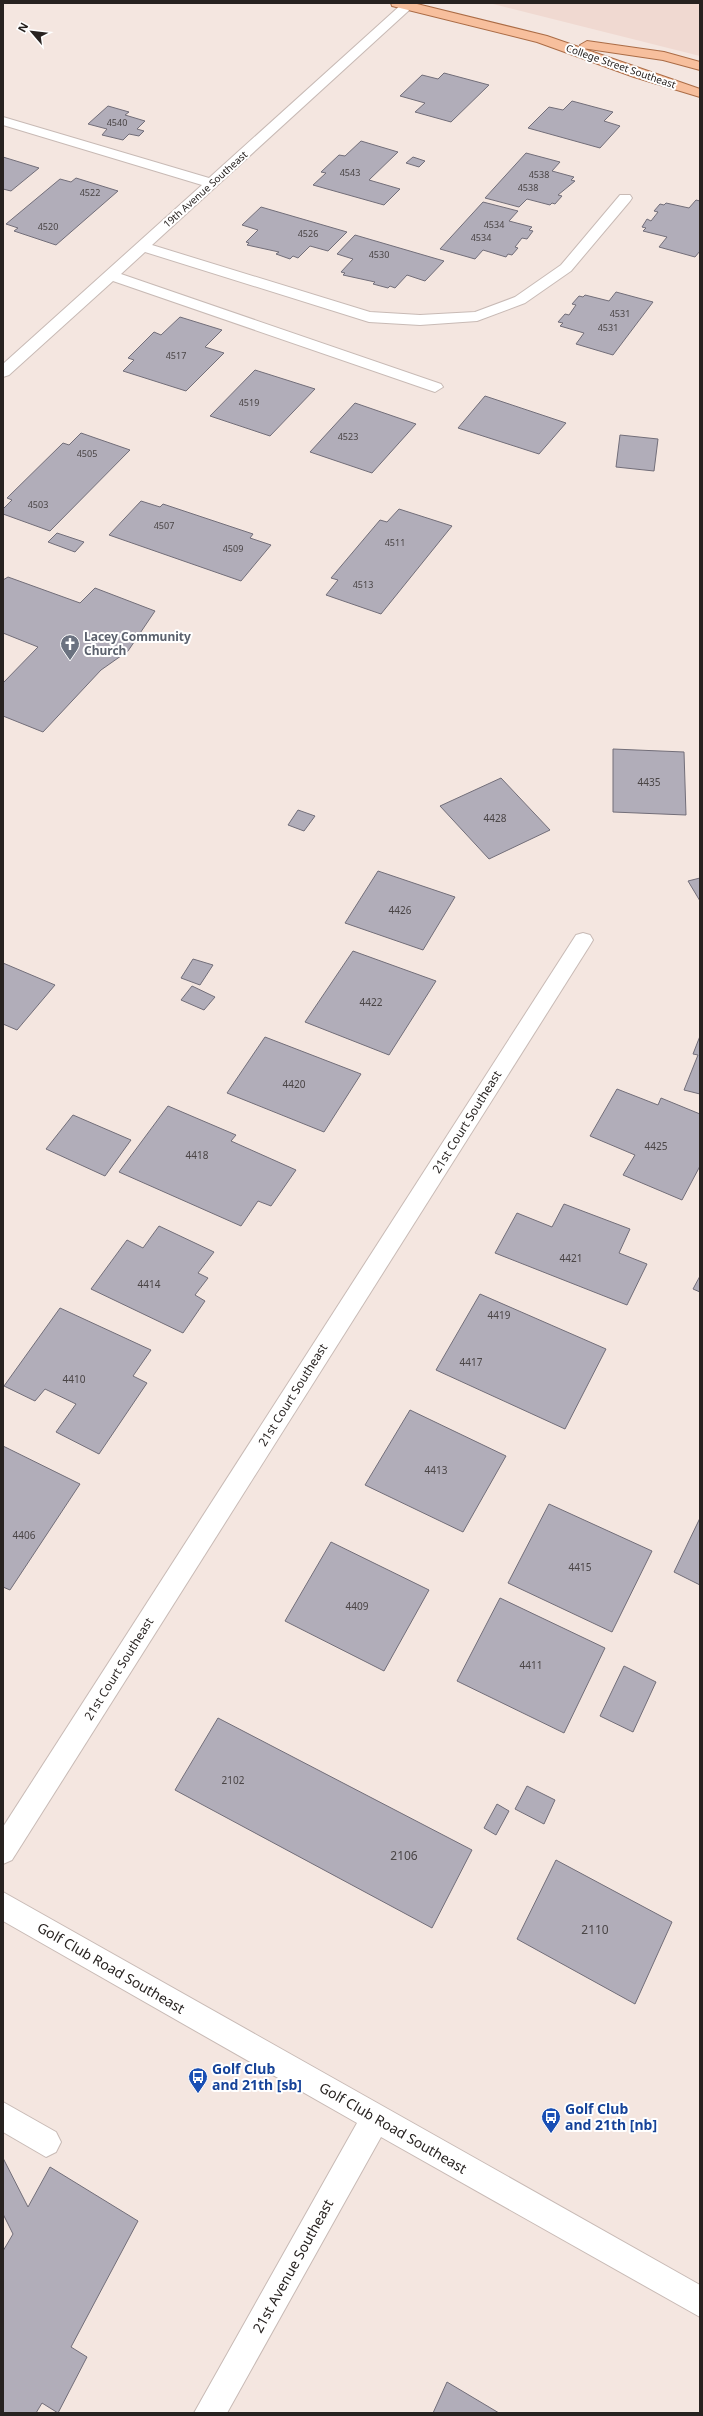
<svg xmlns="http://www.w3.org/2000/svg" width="703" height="2416" viewBox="0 0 703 2416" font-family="'Noto Sans',sans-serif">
<rect width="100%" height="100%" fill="#f4e6e0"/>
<!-- built -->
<path fill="#f0d9d1" d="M489 3H700V56Z"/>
<!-- building -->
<g fill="#b1adb9" stroke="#726e79">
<path d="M444 73 489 85 451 122 415 112 425 103 400 96 422 75 438 79Z"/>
<path d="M572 101 613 112 604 121 620 126 600 148 528 128 549 107 563 110Z"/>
<path d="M108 106 129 112 125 115 145 121 137 129 144 131 139 136 129 134 123 140 102 135 107 129 88 124Z"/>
<path d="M361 141 398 152 369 180 400 189 384 205 313 185 326 173 321 172 339 155 345 156Z"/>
<path d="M526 153 560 162 552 171 574 177 571 180 575 181 558 195 562 196 555 204 552 203 550 205 527 199 519 207 485 198Z"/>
<path d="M3 157 39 168 11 191 3 189Z"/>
<path d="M413 157 425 161 419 167 406 163Z"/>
<path d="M76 178 118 191 56 245 14 231 18 228 6 224 60 179 71 182Z"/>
<path d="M696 200 700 201V251L695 257 659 247 667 237 643 231 646 228 642 227 647 219 651 221 658 212 654 211 660 204 664 205 666 203 689 208Z"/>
<path d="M483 202 518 211 509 221 532 227 529 230 533 231 527 239 522 238 515 247 518 248 512 255 508 254 506 257 483 250 475 259 440 249Z"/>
<path d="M261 207 347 232 328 251 310 246 298 258 293 256 290 259 276 254 279 252 247 245 249 243 246 242 258 230 242 225Z"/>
<path d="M355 235 444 261 425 281 407 275 395 288 390 286 388 288 373 284 375 282 343 275 345 273 341 272 353 259 337 254Z"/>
<path d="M616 292 653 302 613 355 576 344 584 333 560 326 563 323 558 322 565 314 569 315 576 305 572 304 579 296 583 297 585 295 609 301Z"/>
<path d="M180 317 222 330 205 347 224 353 186 391 123 371 134 360 128 358 154 332 161 335Z"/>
<path d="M255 370 315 389 270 436 210 416Z"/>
<path d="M485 396 566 423 539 454 458 428Z"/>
<path d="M355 403 416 424 372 473 310 452Z"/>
<path d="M81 433 130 450 50 531 3 514V509L12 500 7 498 63 443 69 445Z"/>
<path d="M620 435 658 439 654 471 616 467Z"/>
<path d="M141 501 160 507 163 504 253 534 250 538 271 545 241 581 109 535Z"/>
<path d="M399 509 452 526 381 614 326 595 338 580 331 578 380 520 387 522Z"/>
<path d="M57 533 84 542 75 552 48 542Z"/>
<path d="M8 577 80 603 95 588 155 611 128 651 101 670 43 732 3 716V683L38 647 3 633V580Z"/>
<path d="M613 749 684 752 686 815 613 812Z"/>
<path d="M501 778 550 830 489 859 440 806Z"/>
<path d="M298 810 315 816 304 831 288 825Z"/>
<path d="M378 871 455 897 423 950 345 923Z"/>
<path d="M700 878V901L688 881Z"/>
<path d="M353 951 436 981 389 1055 305 1022Z"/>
<path d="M193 959 213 965 200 985 181 978Z"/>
<path d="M3 963 55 985 17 1030 3 1024Z"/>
<path d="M192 986 215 997 204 1010 181 1000Z"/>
<path d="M700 1036V1094L684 1090 698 1055 693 1054Z"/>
<path d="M265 1037 361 1074 324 1132 227 1093Z"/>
<path d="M617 1089 658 1105 661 1098 700 1114V1166L682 1200 623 1175 635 1155 590 1136Z"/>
<path d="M168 1106 236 1135 231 1141 296 1170 271 1206 258 1201 241 1226 119 1172Z"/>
<path d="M73 1115 131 1140 105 1176 46 1149Z"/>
<path d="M564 1204 630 1229 619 1253 647 1264 627 1305 495 1253 517 1213 552 1227Z"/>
<path d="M159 1226 214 1252 198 1273 208 1278 195 1295 205 1301 183 1333 91 1289 127 1240 143 1248Z"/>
<path d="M700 1276V1292L693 1289Z"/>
<path d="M480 1294 606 1349 565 1429 436 1370Z"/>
<path d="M60 1308 151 1350 133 1376 147 1383 99 1454 56 1432 76 1404 45 1389 35 1401 4 1386Z"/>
<path d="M410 1410 506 1456 463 1532 365 1485Z"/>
<path d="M3 1446 80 1484 10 1590 3 1587Z"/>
<path d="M549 1504 652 1551 612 1632 508 1583Z"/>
<path d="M700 1518V1585L674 1572Z"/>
<path d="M331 1542 429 1590 384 1671 285 1621Z"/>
<path d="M500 1598 605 1648 564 1733 457 1681Z"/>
<path d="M624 1666 656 1682 633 1732 600 1716Z"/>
<path d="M218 1718 472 1850 432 1928 175 1790Z"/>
<path d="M527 1786 555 1800 544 1824 515 1809Z"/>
<path d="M497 1804 509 1811 496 1835 484 1828Z"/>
<path d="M556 1860 672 1922 635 2004 517 1939Z"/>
<path d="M3 2158 28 2207 50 2167 138 2221 71 2347 87 2357 58 2413 42 2403 36 2413H3V2251L13 2234 3 2214Z"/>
<path d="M447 2382 499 2413H433Z"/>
</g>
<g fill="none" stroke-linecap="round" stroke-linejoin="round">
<!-- minor casing -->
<g stroke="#c8bab5" stroke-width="2">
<g id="minor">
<path d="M403 3H417L152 245 370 312 420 315 475 312 515 297 561 265 620 195H630L632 198 630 201 571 271 525 303 477 321 420 325 369 322 145 252 121 274 441 384 443 387 435 392 429 390 113 281 9 375 3 377V364L202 185 3 125V117L209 178Z"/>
<path d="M583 933 590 935 593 940 590 945 12 1860 3 1864V1827L576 935Z"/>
<path d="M3 1892 700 2285V2317L381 2137 227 2413H194L357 2123 3 1921Z"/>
<path d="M3 2102 56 2132 61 2142 56 2152 46 2157 3 2132Z"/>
</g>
</g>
<!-- major casing -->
<g stroke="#ab6c46" stroke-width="2">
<g id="major">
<path d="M391 3H413L547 36 700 89V97L634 77 537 42 392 6Z"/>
<path d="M587 41 664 52 700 62V70L663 60 582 48 580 45Z"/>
</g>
</g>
<!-- minor -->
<use href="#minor" fill="#fff" fill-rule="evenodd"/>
<!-- major -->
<use href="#major" fill="#f7bf9d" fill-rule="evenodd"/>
</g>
<!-- icons -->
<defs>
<g id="church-pin" transform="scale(1)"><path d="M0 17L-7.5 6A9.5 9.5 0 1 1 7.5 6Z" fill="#6b7280" stroke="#fff"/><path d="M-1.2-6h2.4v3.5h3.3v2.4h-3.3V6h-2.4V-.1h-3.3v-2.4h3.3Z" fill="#fff"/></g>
<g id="bus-pin" transform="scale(1)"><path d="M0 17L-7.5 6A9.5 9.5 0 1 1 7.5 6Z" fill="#1a4fb4" stroke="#fff"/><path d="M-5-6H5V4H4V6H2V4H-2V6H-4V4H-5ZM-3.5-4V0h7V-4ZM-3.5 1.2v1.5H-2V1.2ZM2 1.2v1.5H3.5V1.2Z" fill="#fff"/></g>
</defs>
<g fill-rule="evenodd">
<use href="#church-pin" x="70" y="644"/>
<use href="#bus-pin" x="198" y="2077"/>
<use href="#bus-pin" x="551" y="2117"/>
</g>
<g text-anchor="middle" stroke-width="4" stroke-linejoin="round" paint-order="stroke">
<!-- far-number labels -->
<g font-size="9" fill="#4a4546">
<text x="117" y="126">4540</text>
<text x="350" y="176">4543</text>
<text x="539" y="178">4538</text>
<text x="528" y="191">4538</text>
<text x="90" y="196">4522</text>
<text x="494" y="228">4534</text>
<text x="48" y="230">4520</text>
<text x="308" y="237">4526</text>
<text x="481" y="241">4534</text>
<text x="379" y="258">4530</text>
<text x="620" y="317">4531</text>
<text x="608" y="331">4531</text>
<text x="176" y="359">4517</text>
<text x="249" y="406">4519</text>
<text x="348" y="440">4523</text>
<text x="87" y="457">4505</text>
<text x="38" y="508">4503</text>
<text x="164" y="529">4507</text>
<text x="395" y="546">4511</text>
<text x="233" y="552">4509</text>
<text x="363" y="588">4513</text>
</g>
<!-- far-street labels -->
<g font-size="10" fill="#272220" stroke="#fff">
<text transform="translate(621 66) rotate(19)" y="4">College Street Southeast</text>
<text transform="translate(205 189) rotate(-42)" y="4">19th Avenue Southeast</text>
</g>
<!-- number labels -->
<g font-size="10" fill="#4a4546">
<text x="649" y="786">4435</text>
<text x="495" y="822">4428</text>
<text x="400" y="914">4426</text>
<text x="371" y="1006">4422</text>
<text x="294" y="1088">4420</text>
<text x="656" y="1150">4425</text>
<text x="197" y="1159">4418</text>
<text x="571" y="1262">4421</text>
<text x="149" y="1288">4414</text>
<text x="499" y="1319">4419</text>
<text x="471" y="1366">4417</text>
<text x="74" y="1383">4410</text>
<text x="436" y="1474">4413</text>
<text x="24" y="1539">4406</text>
<text x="580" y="1571">4415</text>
<text x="357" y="1610">4409</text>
<text x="531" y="1669">4411</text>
<text x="233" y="1784">2102</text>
</g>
<!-- worship labels -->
<g font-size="12" font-weight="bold" fill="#5b616d" stroke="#fff" text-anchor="start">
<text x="84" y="641">Lacey Community<tspan x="84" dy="14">Church</tspan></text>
</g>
<!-- street labels -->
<g font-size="12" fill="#272220" stroke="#fff">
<text transform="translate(467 1122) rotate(-58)" y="4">21st Court Southeast</text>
<text transform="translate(293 1395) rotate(-58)" y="4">21st Court Southeast</text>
<text transform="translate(119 1669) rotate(-58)" y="4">21st Court Southeast</text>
</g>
<!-- near-number labels -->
<g font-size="12" fill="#4a4546">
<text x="404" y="1860">2106</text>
<text x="595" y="1934">2110</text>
</g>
<!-- near-street labels -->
<g font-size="14" fill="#272220" stroke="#fff">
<text transform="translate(111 1968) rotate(30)" y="5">Golf Club Road Southeast</text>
<text transform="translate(393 2128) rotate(30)" y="5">Golf Club Road Southeast</text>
<text transform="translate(293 2266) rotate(-61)" y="5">21st Avenue Southeast</text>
</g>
<!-- near-transit labels -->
<g font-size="14" font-weight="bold" fill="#164399" stroke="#fff" text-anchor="start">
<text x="212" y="2074">Golf Club<tspan x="212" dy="16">and 21th [sb]</tspan></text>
<text x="565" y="2114">Golf Club<tspan x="565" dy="16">and 21th [nb]</tspan></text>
</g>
</g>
<!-- border -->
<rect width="703" height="2416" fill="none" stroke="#272220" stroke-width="8"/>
<!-- north arrow -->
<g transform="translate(32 32) rotate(298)" stroke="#ffffff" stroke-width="3" paint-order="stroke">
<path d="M0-3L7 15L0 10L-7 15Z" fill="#272220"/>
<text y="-6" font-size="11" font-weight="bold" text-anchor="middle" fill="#272220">N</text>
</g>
</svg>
